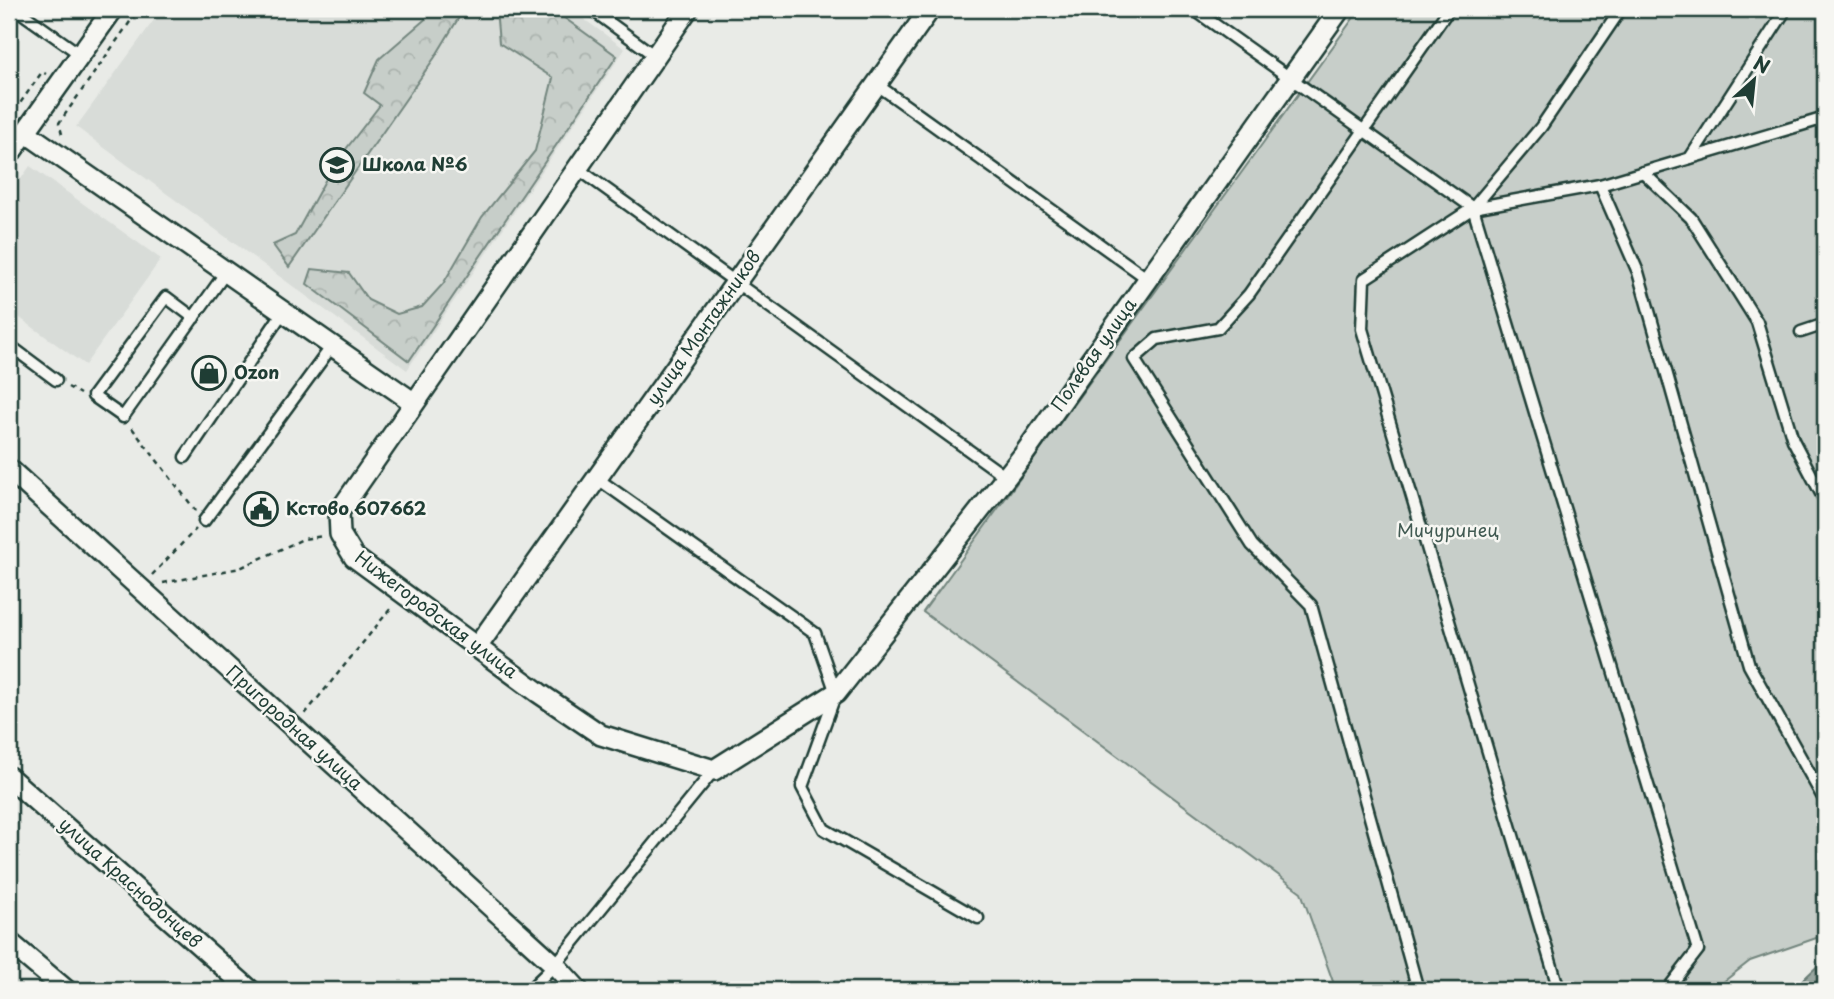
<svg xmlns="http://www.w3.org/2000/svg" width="1834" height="999" viewBox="0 0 1834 999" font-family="'Playpen Sans',sans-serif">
<defs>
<pattern id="forest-crowns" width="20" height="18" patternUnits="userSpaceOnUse" patternTransform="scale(1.75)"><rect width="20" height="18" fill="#c7cec9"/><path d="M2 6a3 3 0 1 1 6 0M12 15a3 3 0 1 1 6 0" fill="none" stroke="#aab2ad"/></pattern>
</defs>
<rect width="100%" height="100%" fill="#e9ebe7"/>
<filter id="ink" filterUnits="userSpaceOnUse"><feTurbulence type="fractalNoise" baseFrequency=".0143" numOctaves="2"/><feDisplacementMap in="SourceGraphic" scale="14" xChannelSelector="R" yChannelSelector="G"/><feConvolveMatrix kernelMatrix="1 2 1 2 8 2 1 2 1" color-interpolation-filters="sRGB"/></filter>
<g filter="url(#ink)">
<!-- built -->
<g fill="#d8dcd8">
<path d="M162 9H570L625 49 407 370 76 127Z"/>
<path d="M30 166 161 259 85 365 9 310V196Z"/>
</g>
<!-- forest -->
<g fill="url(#forest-crowns)" stroke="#73867e" stroke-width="2">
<path d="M437 9H464L435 57 289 267 273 245 295 235 333 166 380 105 364 93 379 59Z"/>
<path d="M496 9H552L617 56 409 361 307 284 312 269 349 273 368 300 397 314 422 307 443 284 482 217 535 151 553 78 499 43Z"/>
</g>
<!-- green -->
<path fill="#c7cec9" stroke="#73867e" stroke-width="2" d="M1360 9H1825V935L1750 961 1713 990H1336L1301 892 923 612Z"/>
<!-- water -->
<path fill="#99a6a0" stroke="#687c75" stroke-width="2" d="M1825 959V990H1792Z"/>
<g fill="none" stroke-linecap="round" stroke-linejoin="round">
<!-- lane casing -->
<g stroke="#1f3d34" stroke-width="15">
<g id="lane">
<path d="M16 9 81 55"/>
<path d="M591 9 655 56"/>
<path d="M1193 9 1473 208 1698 950 1667 990"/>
<path d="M876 84 1148 279"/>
<path d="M1690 158 1783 14"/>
<path d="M577 168 1006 477"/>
<path d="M1643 172 1691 218 1757 322 1793 440 1825 501"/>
<path d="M1600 185 1638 272 1749 665 1825 801"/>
<path d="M1473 208 1541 127 1621 9"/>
<path d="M194 318 166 297 93 396 123 417 226 272"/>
<path d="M1801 332 1825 324"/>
<path d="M9 345 56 380"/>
<path d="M185 457 283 312"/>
<path d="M598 479 815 633 836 693 802 787 824 829 978 918"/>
<path d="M204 521 332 346"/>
<path d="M529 990 555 965 714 770"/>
<path d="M1418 990 1311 605 1252 545 1134 359 1157 339 1218 328 1249 294 1449 9"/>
<path d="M1559 990 1362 329 1364 279 1473 208 1600 185 1825 118"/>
</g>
</g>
<!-- street casing -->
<g stroke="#1f3d34" stroke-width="24">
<g id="street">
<path d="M688 9 339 512 340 534 354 557 539 693 601 735 714 770 836 693 1022 457 1340 9"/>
<path d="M25 132 413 402"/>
<path d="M9 155 113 9"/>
<path d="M9 469 555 965 578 990"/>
<path d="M477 647 930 9"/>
<path d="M9 777 250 990"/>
<path d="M9 942 66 990"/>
</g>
</g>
<!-- path -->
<g stroke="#1f3d34" stroke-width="2.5" stroke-dasharray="5 5" stroke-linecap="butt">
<path d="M9 119 42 72 46 74"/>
<path d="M62 134 59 123 139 9"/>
<path d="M68 387 80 394"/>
<path d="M132 428 196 511"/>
<path d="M152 575 196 529"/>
<path d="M163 583 240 568 303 539 323 536"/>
<path d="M305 714 391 608"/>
</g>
<!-- lane -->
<use href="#lane" stroke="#f6f6f2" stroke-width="10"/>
<!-- street -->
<use href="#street" stroke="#f6f6f2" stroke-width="19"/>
</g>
</g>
<!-- icons -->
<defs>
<g id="school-ring" transform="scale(1.75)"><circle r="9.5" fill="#f6f6f2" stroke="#1f3d34" stroke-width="1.5"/><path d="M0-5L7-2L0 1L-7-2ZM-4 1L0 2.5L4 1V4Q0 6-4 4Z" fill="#1f3d34"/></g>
<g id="shop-ring" transform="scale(1.75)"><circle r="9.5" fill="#f6f6f2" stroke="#1f3d34" stroke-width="1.5"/><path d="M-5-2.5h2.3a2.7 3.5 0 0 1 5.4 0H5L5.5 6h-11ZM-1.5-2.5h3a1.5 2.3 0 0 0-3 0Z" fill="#1f3d34"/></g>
<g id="civic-ring" transform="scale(1.75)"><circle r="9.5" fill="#f6f6f2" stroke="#1f3d34" stroke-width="1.5"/><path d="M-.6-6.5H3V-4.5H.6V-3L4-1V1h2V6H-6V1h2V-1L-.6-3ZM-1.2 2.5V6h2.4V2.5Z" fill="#1f3d34"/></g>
</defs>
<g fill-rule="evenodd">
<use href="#school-ring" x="337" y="165"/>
<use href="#shop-ring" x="209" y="373"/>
<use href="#civic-ring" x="261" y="509"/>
</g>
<g text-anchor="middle" stroke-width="5" stroke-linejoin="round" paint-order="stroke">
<!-- poi labels -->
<g font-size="18" font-weight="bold" fill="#1f3d34" stroke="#f6f6f2" text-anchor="start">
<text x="362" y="171">Школа №6</text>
<text x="234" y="379">Ozon</text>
<text x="286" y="515">Кстово 607662</text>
</g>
<!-- street labels -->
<g font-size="18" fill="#1f3d34" stroke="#f6f6f2">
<text transform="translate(704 328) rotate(-55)" y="6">улица Монтажников</text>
<text transform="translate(1094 355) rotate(-55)" y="6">Полевая улица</text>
<text transform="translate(436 615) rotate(37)" y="6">Нижегородская улица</text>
<text transform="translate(294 728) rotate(42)" y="6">Пригородная улица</text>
<text transform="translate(130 883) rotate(42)" y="6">улица Краснодонцев</text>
</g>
<!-- park labels -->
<g font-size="18" fill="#415a52" stroke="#f6f6f2">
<text x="1448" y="537">Мичуринец</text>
</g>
</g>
<!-- margin -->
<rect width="1834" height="999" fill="none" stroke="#f6f6f2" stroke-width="35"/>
<rect x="18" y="18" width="1799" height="964" fill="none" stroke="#1f3d34" stroke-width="2.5" filter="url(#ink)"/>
<!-- north arrow -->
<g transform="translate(1754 80) rotate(27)" stroke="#f6f6f2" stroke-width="5" paint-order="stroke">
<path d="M0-5L12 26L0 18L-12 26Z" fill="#1f3d34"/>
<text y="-10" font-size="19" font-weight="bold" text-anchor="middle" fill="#1f3d34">N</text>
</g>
</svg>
